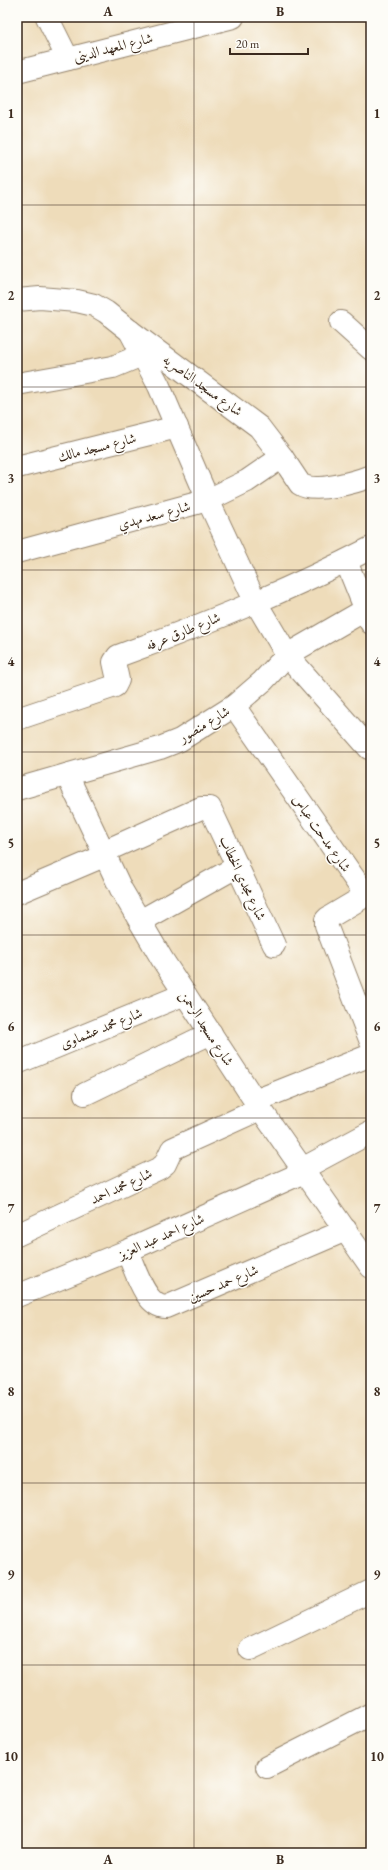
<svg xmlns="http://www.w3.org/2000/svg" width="388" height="1870" viewBox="0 0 388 1870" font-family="'EB Garamond',Amiri,serif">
<rect width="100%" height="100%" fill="#fdfcf7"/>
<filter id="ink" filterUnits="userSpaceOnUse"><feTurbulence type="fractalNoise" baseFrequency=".025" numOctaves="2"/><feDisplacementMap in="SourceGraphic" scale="8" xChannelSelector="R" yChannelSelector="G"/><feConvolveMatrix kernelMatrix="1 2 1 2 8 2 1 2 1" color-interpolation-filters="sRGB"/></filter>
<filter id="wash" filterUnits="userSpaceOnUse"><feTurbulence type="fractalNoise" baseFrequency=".012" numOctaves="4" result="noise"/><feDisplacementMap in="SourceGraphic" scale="16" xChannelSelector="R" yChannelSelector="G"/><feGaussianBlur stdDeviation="0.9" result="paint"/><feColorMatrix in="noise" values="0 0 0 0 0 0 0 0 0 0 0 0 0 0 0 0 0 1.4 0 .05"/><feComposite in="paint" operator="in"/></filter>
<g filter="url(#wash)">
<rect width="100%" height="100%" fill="#eedcba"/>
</g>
<g filter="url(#ink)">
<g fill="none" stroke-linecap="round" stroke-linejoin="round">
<!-- minor casing -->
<g stroke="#94836c" stroke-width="24">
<g id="minor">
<path d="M47 17 68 59"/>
<path d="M17 72 233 17"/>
<path d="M17 300 40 298 77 301 94 305 106 312 130 331 259 427 282 457 300 484C314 494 356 482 371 476"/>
<path d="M341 322 371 349"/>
<path d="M130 331 159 386 208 500 255 601 287 655 369 748"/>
<path d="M17 384 113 367 142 355"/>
<path d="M17 467 177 427"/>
<path d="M17 552 208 500 247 481 282 457"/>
<path d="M346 561 371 623"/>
<path d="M234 706 363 891V895L360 899 328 918 326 920V925L371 1042"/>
<path d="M17 719 115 686 118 680 114 662 118 656C204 625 290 590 371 548"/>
<path d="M67 775 121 889 162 959 255 1101 371 1267"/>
<path d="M17 789 160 748 180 740 234 706 263 681 287 655 365 610"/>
<path d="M103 852 201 808H210L274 945"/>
<path d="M17 893 104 856"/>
<path d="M140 921 238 866"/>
<path d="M17 1063 185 994"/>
<path d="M85 1094 211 1033"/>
<path d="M255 1101 371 1055"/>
<path d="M302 1169 371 1132"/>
<path d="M17 1235 160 1168 165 1164 172 1149 260 1109"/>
<path d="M127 1251C135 1268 145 1307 166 1307L346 1230"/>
<path d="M17 1296 127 1251 304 1172"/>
<path d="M250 1649 371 1591"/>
<path d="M267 1767 371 1714"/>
</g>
</g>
<!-- minor -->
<use href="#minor" stroke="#fff" stroke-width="22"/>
</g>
</g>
<!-- grid -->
<path fill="none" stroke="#3b2a1e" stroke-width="1" stroke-opacity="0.55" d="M194 17V1853M17 205H371M17 387H371M17 570H371M17 752H371M17 935H371M17 1118H371M17 1300H371M17 1483H371M17 1665H371"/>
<g text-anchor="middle" stroke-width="3" stroke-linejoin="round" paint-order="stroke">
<!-- street labels -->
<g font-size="14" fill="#3b2a1e" stroke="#fdfcf7">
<text transform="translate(113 47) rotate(-14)" y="5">شارع المعهد الدينى</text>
<text transform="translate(203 385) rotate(36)" y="5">شارع مسجد الناصريه</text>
<text transform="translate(97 447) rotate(-14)" y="5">شارع مسجد مالك</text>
<text transform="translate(154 515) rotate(-15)" y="5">شارع سعد مهدي</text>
<text transform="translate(183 631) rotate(-22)" y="5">شارع طارق عرفه</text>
<text transform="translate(204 724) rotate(-31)" y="5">شارع منصور</text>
<text transform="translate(322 833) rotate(55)" y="5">شارع مدحت عباس</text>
<text transform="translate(243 878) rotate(65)" y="5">شارع مجدي الخطاب</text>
<text transform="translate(101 1028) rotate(-22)" y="5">شارع محمد عشماوى</text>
<text transform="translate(207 1028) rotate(57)" y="5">شارع مسجد الرحمن</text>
<text transform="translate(121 1186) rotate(-25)" y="5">شارع محمد احمد</text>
<text transform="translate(161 1236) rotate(-24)" y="5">شارع احمد عبد العزيز</text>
<text transform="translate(223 1283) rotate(-23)" y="5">شارع حمد حسين</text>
</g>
</g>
<!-- margin -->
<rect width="388" height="1870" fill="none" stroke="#fdfcf7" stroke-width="44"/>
<!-- scale -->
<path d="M230 48v6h78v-6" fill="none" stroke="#3b2a1e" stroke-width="2"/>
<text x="236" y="48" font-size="12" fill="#3b2a1e" stroke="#fdfcf7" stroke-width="3" paint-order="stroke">20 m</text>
<rect x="22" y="22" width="344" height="1826" fill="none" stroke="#3b2a1e" stroke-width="1.5"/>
<g font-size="13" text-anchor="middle" font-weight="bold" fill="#3b2a1e">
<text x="108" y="16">A</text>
<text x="280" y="16">B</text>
<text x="11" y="118">1</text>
<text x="377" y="118">1</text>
<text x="11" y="300">2</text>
<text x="377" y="300">2</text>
<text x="11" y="483">3</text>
<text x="377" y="483">3</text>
<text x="11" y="666">4</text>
<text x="377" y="666">4</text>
<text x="11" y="848">5</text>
<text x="377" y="848">5</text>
<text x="11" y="1031">6</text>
<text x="377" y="1031">6</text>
<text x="11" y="1213">7</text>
<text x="377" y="1213">7</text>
<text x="11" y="1396">8</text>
<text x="377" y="1396">8</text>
<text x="11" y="1579">9</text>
<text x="377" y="1579">9</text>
<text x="11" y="1761">10</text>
<text x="377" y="1761">10</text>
<text x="108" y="1864">A</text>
<text x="280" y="1864">B</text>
</g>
</svg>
